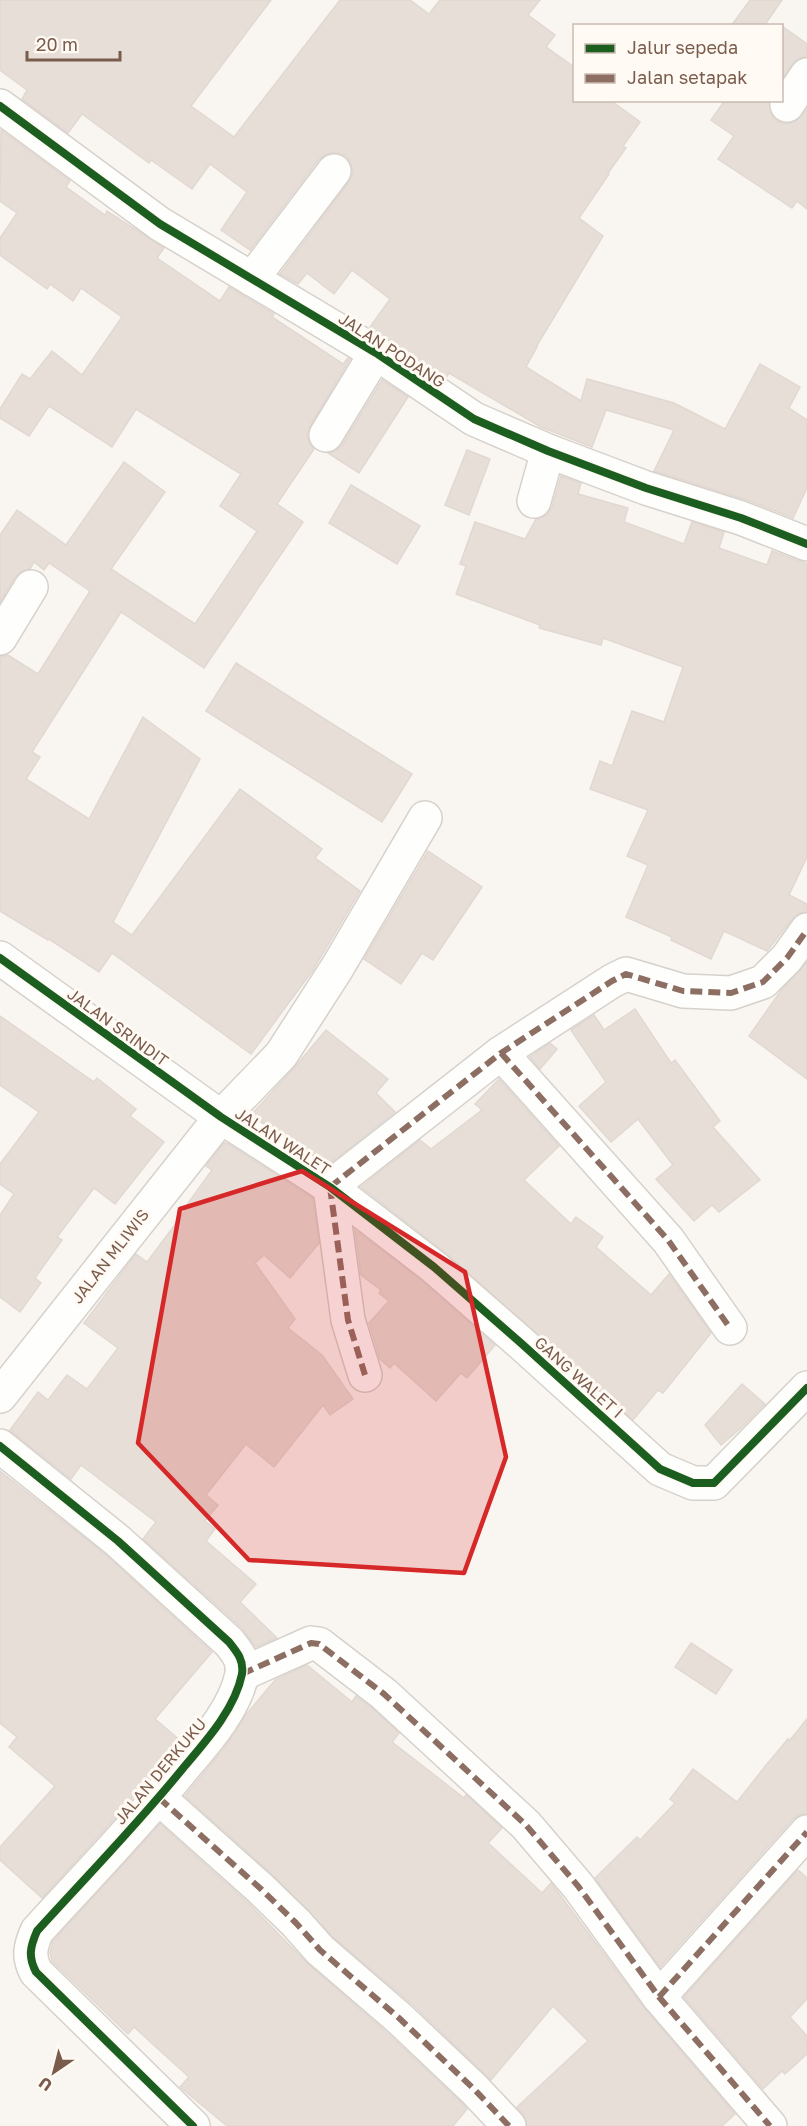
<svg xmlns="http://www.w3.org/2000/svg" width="807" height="2126" viewBox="0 0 807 2126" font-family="'Golos Text',sans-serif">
<rect width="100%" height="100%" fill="#f9f5f0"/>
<!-- building -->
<g fill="#e6ded7" stroke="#e2d8d2" stroke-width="1.5">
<path d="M0 0H271L191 106 234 137 340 0H410L429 14 440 0H540L528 15 555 35 546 47 574 67V100H610L640 122 623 146 626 148 608 173 609 174 579 218 603 236 536 347H537L526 367 581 401 587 379 674 403 725 429 760 364 800 387 789 408 807 420V488L793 518 747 500 654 471 674 430 606 410 592 447 541 427 449 373 446 378 370 327 390 299 352 270 334 294 307 273 298 284 280 274 349 182 353 173 351 163 346 156 336 152 327 154 319 159 250 250 221 230 247 192 210 164 192 189 151 160 149 163 82 114 68 133 22 99 27 90 0 70Z"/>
<path d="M750 0H782L764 26H731Z"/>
<path d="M782 26 807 44V56L798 59 792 64 782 79Z"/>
<path d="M725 100H769L771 114 777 121 785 124 796 121 807 109V209L797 201 792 208 718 159 734 136 711 120Z"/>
<path d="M1 130 70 181 66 187 105 215 107 211 164 248 157 258 220 301 229 287 274 314 272 317 343 364 348 358 350 359 310 426 307 435 309 443 314 449 277 504 303 522 204 668 121 612 32 752 40 757 26 779 89 819 143 717 200 759 113 922 132 935 240 789 322 849 315 858 360 891 313 970 251 1054 112 953 99 972 49 939 48 940 0 911V657L8 655 38 674 90 591 49 563 44 570 34 562 30 569 22 571 15 577 0 602V535L17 510 66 545 124 462 165 492 111 569 195 624 257 531 220 506 241 474 136 409 112 447 49 406 29 436 0 418V409L22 374 30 379 52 351 82 375 122 317 81 288 73 301 50 284 47 289 0 255V238L17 213 0 201Z"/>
<path d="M382 380 408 397 359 473 328 453 335 451 342 445Z"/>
<path d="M467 450 490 459 469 515 445 505Z"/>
<path d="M561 476 581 483 578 494 628 508 624 522 684 544 692 522 724 532 719 548 767 565 772 551 807 564V857L789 895 807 904V912L799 913 792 919 767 951 724 931 711 959 671 940 672 937 626 917 648 865 627 856 648 810 590 789 600 761 612 766 632 711 664 722 683 667 603 638 601 645 539 628 540 625 456 594 466 566 460 564 475 522 525 539 536 519 547 515 552 507Z"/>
<path d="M351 485 420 526 397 564 329 523Z"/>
<path d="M236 663 412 774 382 822 206 711Z"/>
<path d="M428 851 482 887 433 960 422 953 401 984 364 959Z"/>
<path d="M807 962V1079L749 1036 780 992Z"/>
<path d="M635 1009 671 1063 675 1060 720 1121 713 1127 760 1180 719 1212 712 1205 694 1221 656 1179 673 1165 638 1119 611 1142 579 1106 606 1082 571 1030 594 1015 604 1030Z"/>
<path d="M0 1016 94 1082 97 1078 136 1109 130 1116 164 1142 115 1204 94 1188 57 1237 62 1240 35 1278 41 1283 20 1312 0 1297V1215L14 1194 0 1184V1164L39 1112 0 1085Z"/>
<path d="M326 1030 388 1079 376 1093 395 1112 329 1164 252 1114 294 1068Z"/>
<path d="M550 1043 557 1049 540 1069 530 1057Z"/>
<path d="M499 1079 559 1146 524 1180 571 1224 576 1217 603 1237 596 1247 651 1295 669 1274 711 1333 663 1393 658 1390 633 1420 446 1253 361 1187 420 1140 431 1149 482 1110 475 1104Z"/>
<path d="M224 1143H227L313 1198 319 1243 290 1278 264 1255 255 1263 295 1319 288 1328 322 1355 353 1399 330 1415 323 1405 274 1467 246 1444 206 1495 218 1505 205 1521 215 1529 206 1541 256 1584 240 1602 277 1638 256 1647 242 1628 143 1539 156 1522 81 1465 71 1479 10 1430 38 1392 48 1400 67 1375 87 1389 118 1348 84 1323 136 1254 147 1262 186 1210 184 1209 212 1170 206 1166Z"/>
<path d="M355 1230 422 1281 495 1345 467 1378 461 1373 436 1401 394 1363 390 1368 380 1359 369 1323 389 1301 379 1293 381 1290 361 1275Z"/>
<path d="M742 1384 765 1404 741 1428 721 1445 705 1425Z"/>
<path d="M0 1471 106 1555 212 1652 155 1719 181 1741 116 1817 42 1898 0 1860V1847L55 1786 9 1747 17 1737 0 1723Z"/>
<path d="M691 1643 732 1670 716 1694 675 1667Z"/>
<path d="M307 1665 352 1702 356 1696 372 1708 399 1733 392 1742 464 1798 466 1795 502 1828 488 1843 542 1893 551 1883 645 2009 735 2114 722 2126H527L523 2114 517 2107 588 2041 553 2006 491 2080 412 2004 333 1937 274 1876 185 1796 225 1747 245 1716 275 1680Z"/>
<path d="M807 1719V1814H801L793 1819 660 1967 595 1878 637 1837 640 1840 675 1803 670 1799 693 1769 737 1802 767 1764 788 1739 790 1740Z"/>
<path d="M160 1824 248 1903 308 1964 386 2032 461 2102 467 2109 453 2126H227L180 2087 189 2077 134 2027 128 2034 52 1961 50 1953 53 1941Z"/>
<path d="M798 1870 807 1878V1999L790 2017 807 2036V2054L785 2074 782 2071 763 2089 684 1997Z"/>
</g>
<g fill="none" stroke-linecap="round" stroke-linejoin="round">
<!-- minor casing -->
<g stroke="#d7d1cb" stroke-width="36">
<g id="minor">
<path d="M787 105 807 75"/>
<path d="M0 106 160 224 376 353 474 419 548 451 646 488 741 518 807 544"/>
<path d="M252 279 334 171"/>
<path d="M326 435 376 353"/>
<path d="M534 501 548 451"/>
<path d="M0 638 31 587"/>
<path d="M0 958 221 1117 330 1187 434 1267 522 1344 660 1469 693 1483H714L807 1388"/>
<path d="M501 1053 668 1240 730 1328"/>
<path d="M330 1187 501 1053 612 981 626 974 683 991 731 993 763 982 787 958 807 930"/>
<path d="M330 1187 348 1320 365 1375"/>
<path d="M0 1396 221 1117 281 1055 337 968 425 818"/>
<path d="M0 1446 118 1541 229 1642C237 1652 244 1660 242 1674 235 1709 206 1741 184 1767 138 1824 86 1877 37 1931 30 1947 28 1957 36 1972L193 2126"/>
<path d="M242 1674 311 1643 319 1644 384 1694 526 1825 578 1886 659 1997 770 2126"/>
<path d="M159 1798 261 1889 296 1923 320 1950 399 2018 474 2089 509 2126"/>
<path d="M659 1997 807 1832"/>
</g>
</g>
<!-- minor -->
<use href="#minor" stroke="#fefefd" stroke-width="33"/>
<!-- quiet -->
<g stroke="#8d6e63" stroke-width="6" stroke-dasharray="12 6" stroke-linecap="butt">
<path d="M501 1053 668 1240 730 1328"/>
<path d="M330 1187 501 1053 612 981 626 974 683 991 731 993 763 982 787 958 807 930"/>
<path d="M330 1187 348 1320 365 1375"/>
<path d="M242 1674 311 1643 319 1644 384 1694 526 1825 578 1886 659 1997 770 2126"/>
<path d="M159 1798 261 1889 296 1923 320 1950 399 2018 474 2089 509 2126"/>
<path d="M659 1997 807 1832"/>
</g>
<!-- cycleway casing -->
<g stroke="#fffaf3" stroke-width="11">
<g id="cycleway">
<path d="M0 106 160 224 376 353 474 419 548 451 646 488 741 518 807 544"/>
<path d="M0 958 221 1117 330 1187 434 1267 522 1344 660 1469 693 1483H714L807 1388"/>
<path d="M0 1446 118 1541 229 1642C237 1652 244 1660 242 1674 235 1709 206 1741 184 1767 138 1824 86 1877 37 1931 30 1947 28 1957 36 1972L193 2126"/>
</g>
</g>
<!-- cycleway -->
<use href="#cycleway" stroke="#1b5e20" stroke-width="8"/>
</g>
<!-- marked area -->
<path fill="#d62828" fill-opacity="0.2" stroke="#d62828" stroke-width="4.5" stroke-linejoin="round" d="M302 1171 465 1272 506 1457 464 1573 249 1560 138 1443 180 1209Z"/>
<g text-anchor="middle" stroke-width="6" stroke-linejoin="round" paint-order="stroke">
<!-- street labels -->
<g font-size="16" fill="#7a5c4d" stroke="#fffaf3">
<text transform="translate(392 350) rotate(33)" y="6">JALAN PODANG</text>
<text transform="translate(118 1027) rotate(36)" y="6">JALAN SRINDIT</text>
<text transform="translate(283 1141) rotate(33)" y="6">JALAN WALET</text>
<text transform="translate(110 1256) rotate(-52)" y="6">JALAN MLIWIS</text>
<text transform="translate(579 1377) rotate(42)" y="6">GANG WALET I</text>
<text transform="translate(160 1771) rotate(-50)" y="6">JALAN DERKUKU</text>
</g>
</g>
<!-- legend -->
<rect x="573" y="24" width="210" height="78" fill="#fffaf3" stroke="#cabbb1" stroke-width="1.5"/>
<rect x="585" y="44" width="30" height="9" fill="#1b5e20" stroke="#cabbb1" stroke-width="1.5"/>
<text x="627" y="54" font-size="18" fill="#7a5c4d">Jalur sepeda</text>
<rect x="585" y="74" width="30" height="9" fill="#8d6e63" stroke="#cabbb1" stroke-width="1.5"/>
<text x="627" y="84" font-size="18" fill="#7a5c4d">Jalan setapak</text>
<!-- north arrow -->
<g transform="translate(54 2072) rotate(215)" stroke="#fffaf3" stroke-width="4.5" paint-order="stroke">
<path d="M0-4.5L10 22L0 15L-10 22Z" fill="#7a5c4d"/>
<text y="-9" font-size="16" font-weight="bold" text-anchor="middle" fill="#7a5c4d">U</text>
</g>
<!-- scale -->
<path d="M27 51v9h93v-9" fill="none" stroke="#7a5c4d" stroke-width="3"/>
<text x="36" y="51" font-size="18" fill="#7a5c4d" stroke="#fffaf3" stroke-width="4.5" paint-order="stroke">20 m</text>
</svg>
